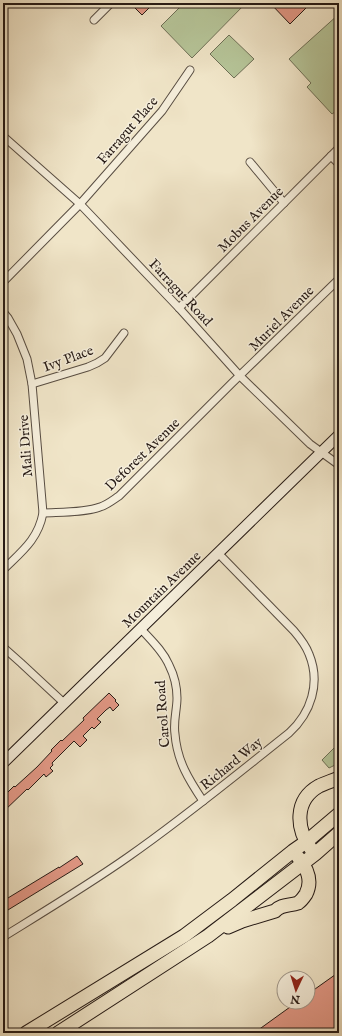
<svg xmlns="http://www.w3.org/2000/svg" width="342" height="1036" viewBox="0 0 342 1036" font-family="'IM FELL English',serif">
<rect width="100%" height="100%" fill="#f0e5c8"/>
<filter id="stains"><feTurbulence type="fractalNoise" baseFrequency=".005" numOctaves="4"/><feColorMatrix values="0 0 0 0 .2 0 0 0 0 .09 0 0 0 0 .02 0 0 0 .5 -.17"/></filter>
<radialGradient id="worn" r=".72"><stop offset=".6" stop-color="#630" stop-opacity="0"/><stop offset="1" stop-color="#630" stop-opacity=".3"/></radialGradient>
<!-- green -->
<g fill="#b6c599" stroke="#6e7057">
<path d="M184 3H246L192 58 161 26Z"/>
<path d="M339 14V109L332 114 307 87 311 83 289 59Z"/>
<path d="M229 35 254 59 234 78 210 54Z"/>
<path d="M339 743V763L329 768 322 760Z"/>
</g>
<!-- building -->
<g fill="#e49987" stroke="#261a15">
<path d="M140 3H145L150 7 142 15 135 8Z"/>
<path d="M270 3H311L290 24Z"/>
<path d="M109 693 116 700 115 701 119 705 113 711 110 707 106 710 97 719 101 722 94 729 92 727 83 736 87 740 80 747 74 741 52 763 53 765 50 768 53 771 46 777 44 774 28 790 27 789 3 812V797L14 786 15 787 37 767 52 751 51 750 61 740 62 741 84 720 83 718Z"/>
<path d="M77 856 83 864 3 913V901L59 867V868Z"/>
<path d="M339 972V1033H254L297 1002H308V994Z"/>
</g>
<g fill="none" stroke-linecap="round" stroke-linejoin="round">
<!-- street casing -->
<g stroke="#584d42" stroke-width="9">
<g id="street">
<path d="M94 20 111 3"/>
<path d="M3 136 80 204 179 308 240 376 310 444 339 465"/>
<path d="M331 156 339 164"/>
<path d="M250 162 284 203"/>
<path d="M3 282 80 204 162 111 190 70"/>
<path d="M179 308 339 148"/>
<path d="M3 312 8 318 17 334 27 359 32 384 43 513C38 540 21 552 3 570"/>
<path d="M32 384 88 367 97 363 105 358 124 333"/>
<path d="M43 513C60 512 84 513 100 507 107 505 113 500 119 496L232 383 339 279"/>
<path d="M141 629C151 640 163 651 169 665 174 675 177 687 177 698 177 710 173 722 175 734 177 761 189 780 203 801"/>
<path d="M3 647 21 663 64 703"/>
<path d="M3 937C45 911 88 885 128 857 184 818 236 775 289 733 311 713 321 683 309 654 306 646 300 638 294 631L218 553"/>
</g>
</g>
<!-- secondary casing -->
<g stroke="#261a15" stroke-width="12">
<path id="secondary" d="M3 763 339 435"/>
</g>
<!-- highway casing -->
<g stroke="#261a15" stroke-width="15">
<g id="highway">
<path d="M311 849C296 829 294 800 319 786 325 783 332 781 339 778"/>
<path d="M228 927 242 921 275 911C281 904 290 906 298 903 301 901 304 897 306 894 313 880 307 868 298 857"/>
<path d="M26 1033 184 936 232 900 293 851 306 842 339 814"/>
<path d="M58 1033 208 936 315 854 339 833"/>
</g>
</g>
<!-- street -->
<use href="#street" stroke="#f5eedb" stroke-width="7"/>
<!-- secondary -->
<use href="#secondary" stroke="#f5eedb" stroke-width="10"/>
<!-- highway -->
<use href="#highway" stroke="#f0e5c8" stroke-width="13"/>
</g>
<g text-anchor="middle" stroke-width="3" stroke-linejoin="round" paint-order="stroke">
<!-- street labels -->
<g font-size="14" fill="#261a15" stroke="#f5eedb">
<text transform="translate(127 130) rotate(-49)" y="5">Farragut Place</text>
<text transform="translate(250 219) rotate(-45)" y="5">Mobus Avenue</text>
<text transform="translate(181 292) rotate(47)" y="5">Farragut Road</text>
<text transform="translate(281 318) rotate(-45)" y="5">Muriel Avenue</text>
<text transform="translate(68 358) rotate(-20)" y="5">Ivy Place</text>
<text transform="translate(25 446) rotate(-94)" y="5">Mali Drive</text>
<text transform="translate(142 454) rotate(-44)" y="5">Deforest Avenue</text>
<text transform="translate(161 589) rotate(-44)" y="5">Mountain Avenue</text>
<text transform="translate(162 714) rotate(-94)" y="5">Carol Road</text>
<text transform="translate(231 763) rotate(-39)" y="5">Richard Way</text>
</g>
</g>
<!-- margin -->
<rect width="342" height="1036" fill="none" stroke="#f0e5c8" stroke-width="16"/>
<rect x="4" y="4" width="334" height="1028" fill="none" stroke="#261a15" stroke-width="2"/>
<rect x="8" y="8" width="326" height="1020" fill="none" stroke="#261a15"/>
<!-- north arrow -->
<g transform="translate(296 990) rotate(184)"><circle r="19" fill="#f5eedb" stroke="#a2998c"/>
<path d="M0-3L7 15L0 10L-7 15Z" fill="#8f2418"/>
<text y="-6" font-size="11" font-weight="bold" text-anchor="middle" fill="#261a15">N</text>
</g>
<rect width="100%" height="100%" filter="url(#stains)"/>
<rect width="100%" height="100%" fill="url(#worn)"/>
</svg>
